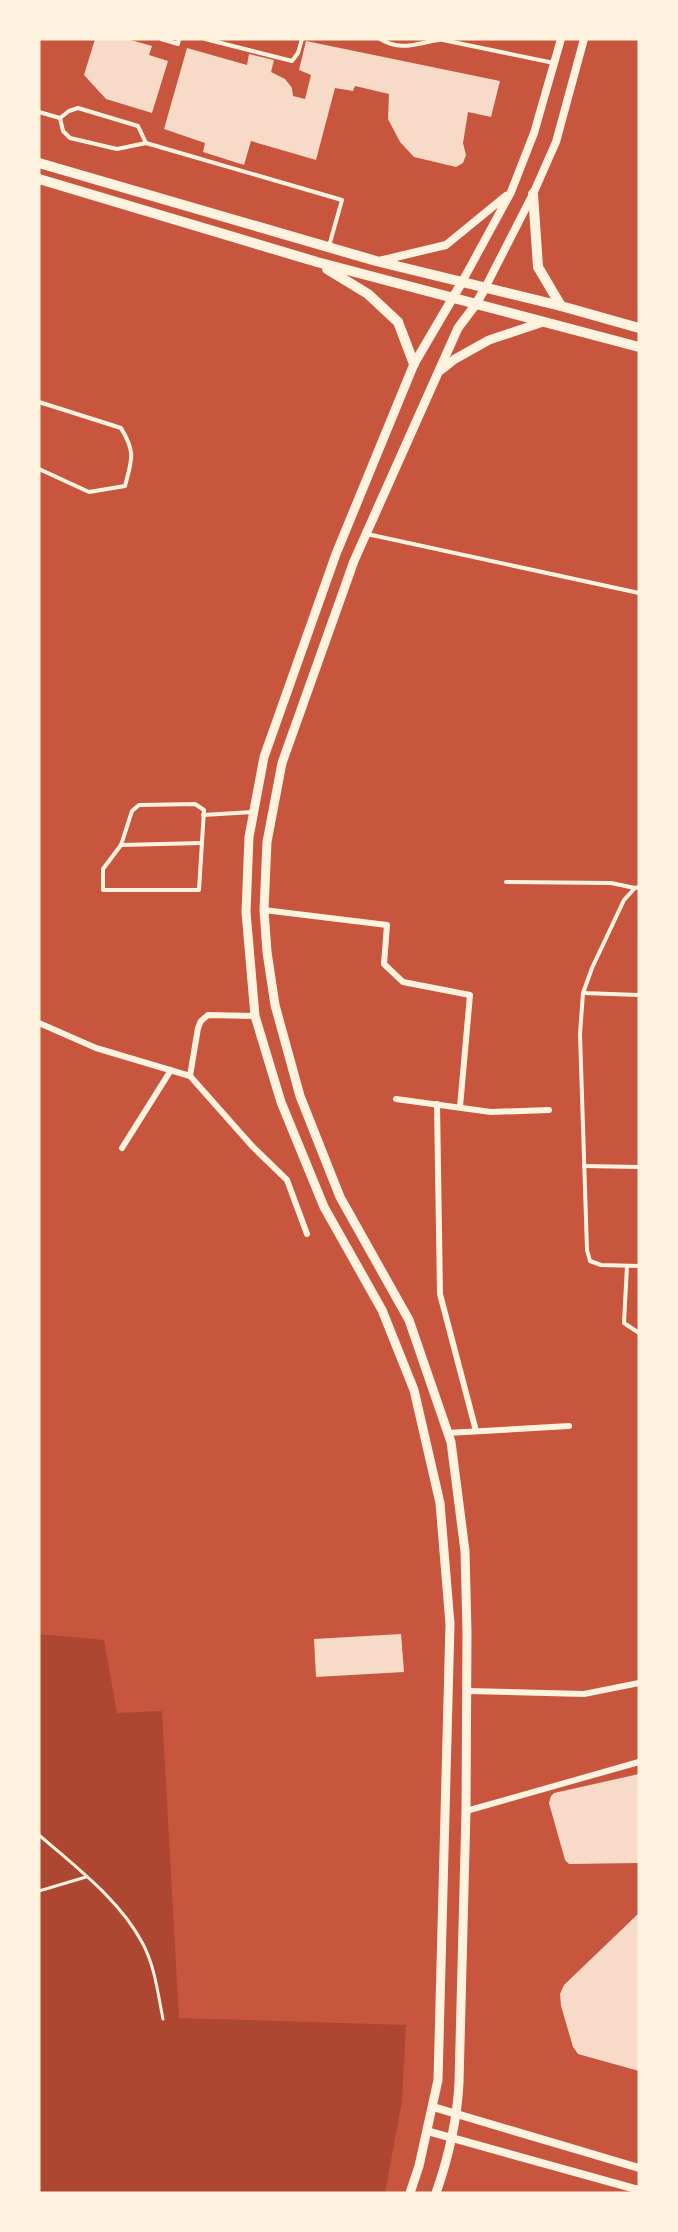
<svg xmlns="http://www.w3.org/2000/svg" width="678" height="2232" viewBox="0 0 678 2232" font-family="Signika,sans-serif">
<rect width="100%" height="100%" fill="#c8553d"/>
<!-- green -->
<path fill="#ae4732" d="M39 1634 104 1640 117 1713 162 1711 179 2018 406 2025 402 2101 385 2193H39Z"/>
<!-- building -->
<g fill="#f7dbc8">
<path d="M95 39H127L152 46 149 55 168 61 152 113 106 99 84 75Z"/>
<path d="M306 41 500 81 491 117 468 112 463 143 466 155 463 163 456 167 414 157 400 142 388 119 389 94 355 86 353 91 335 88 316 160 251 141 244 165 203 152 205 143 164 129 187 48 247 65 249 54 274 60 271 72 285 79 292 88 293 96 305 99 311 75 299 70Z"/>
<path d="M401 1634 404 1672 316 1677 314 1639Z"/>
<path d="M639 1774V1863L569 1864 565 1860 549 1803 551 1796 554 1793Z"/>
<path d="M639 1913V2071L578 2054 573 2047 561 2006 560 1994 564 1985Z"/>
</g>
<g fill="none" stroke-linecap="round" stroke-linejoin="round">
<!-- path -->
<g stroke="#fff3e0" stroke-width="3">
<path d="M39 1835C76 1867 120 1900 143 1944 155 1967 158 1994 163 2019"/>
<path d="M39 1891 86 1877"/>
</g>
<!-- service -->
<g stroke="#fff3e0" stroke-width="4">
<path d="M161 39 178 44 179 39"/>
<path d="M205 39 292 61 298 53 302 39"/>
<path d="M380 39C402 52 416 43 439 40"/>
<path d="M438 39 554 63"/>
<path d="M39 112 60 118"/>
<path d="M60 118 63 131 70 138 117 149 146 143 342 200 329 246"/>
<path d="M60 118 69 111 78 108 138 126 146 143"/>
<path d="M39 402 121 428C136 453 132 459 125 486L89 492 39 469"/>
<path d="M367 534 639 593"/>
<path d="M195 804 204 810 199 890H103V869L121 845 132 811 139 805Z"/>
<path d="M203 815 253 812"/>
<path d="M121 845 202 843"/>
<path d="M506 882 611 883 635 888"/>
<path d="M639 887 635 888 624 900 592 968 583 993 580 1034 587 1250 590 1261 601 1265 639 1266"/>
<path d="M583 993 639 995"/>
<path d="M584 1166 639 1167"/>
<path d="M627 1266 624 1323 639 1333"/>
</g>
<!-- minor -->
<g stroke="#fff3e0" stroke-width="6">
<path d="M264 910 387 925 384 964 403 982 470 995 460 1107"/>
<path d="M39 1023 96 1048 190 1076 252 1146 287 1180 307 1234"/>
<path d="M190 1076 198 1028 201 1021 208 1015 255 1016"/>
<path d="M396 1099 491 1112 549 1110"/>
<path d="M437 1104 440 1294 476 1431"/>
<path d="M122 1148 171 1070"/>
<path d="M447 1433 569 1426"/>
<path d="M467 1691 584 1694 639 1683"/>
<path d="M466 1811 639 1762"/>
</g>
<!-- tertiary -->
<g stroke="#fff3e0" stroke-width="8">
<path d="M379 261 446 245 506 196"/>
<path d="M462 282 511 192 534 133 561 39"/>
<path d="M485 288 533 194 556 142 584 39"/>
<path d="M433 2107 639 2168"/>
<path d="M427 2131 639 2190"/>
</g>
<!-- secondary -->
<g stroke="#fff3e0" stroke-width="9">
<path d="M441 370 455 359 489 340 543 322"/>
<path d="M410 2193 419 2166 438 2080 450 1624 440 1503 414 1390 382 1310 324 1207 281 1102 255 1016 246 912 249 837 264 757 336 554 414 364 462 282"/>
<path d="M436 2193C449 2156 457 2121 459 2083L466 1811 467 1632 465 1551 451 1442 409 1320 340 1197 300 1096 275 1005 267 952 264 910 267 842 282 763 354 561 458 328 476 304 485 288"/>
</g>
<!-- primary -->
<g stroke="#fff3e0" stroke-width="10">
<path d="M39 163 376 261 561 306 639 328"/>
<path d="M39 179 317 262 639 347"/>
<path d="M533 194 538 267 561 306"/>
<path d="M327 269 368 294 398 322 414 364"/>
</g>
</g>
<!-- border -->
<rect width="678" height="2232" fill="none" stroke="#fff3e0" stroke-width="81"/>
</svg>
